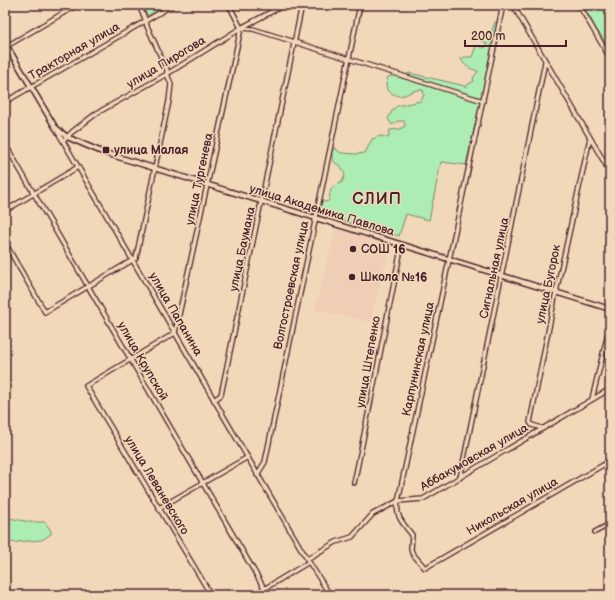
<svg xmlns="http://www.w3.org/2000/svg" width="615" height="600" viewBox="0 0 615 600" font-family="'Balsamiq Sans',sans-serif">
<rect width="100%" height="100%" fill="#f0d8b8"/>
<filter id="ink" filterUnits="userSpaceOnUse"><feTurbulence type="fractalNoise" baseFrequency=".025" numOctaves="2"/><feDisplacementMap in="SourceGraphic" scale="8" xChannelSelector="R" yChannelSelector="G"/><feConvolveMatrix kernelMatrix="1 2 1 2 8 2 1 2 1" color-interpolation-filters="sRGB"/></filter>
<g filter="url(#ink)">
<!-- built -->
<path fill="#f0ceb6" d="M336 228 390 245 370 322 315 309Z"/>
<!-- green -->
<g fill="#adecb3" stroke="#7c866f">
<path d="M141 5H168L149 15H147Z"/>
<path d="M584 5H610V47L606 44 601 35 598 32 585 9Z"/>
<path d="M495 22H498L466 165 441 162 429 220 406 214 399 236 318 214 320 203 323 201 327 202 329 200C331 186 331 188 342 182L345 175 341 166C334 165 331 157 332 150L335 148 341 153 356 154 365 153 372 139 381 136 388 138 390 130 400 129 405 126 404 121H398L392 125 388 119 392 111 397 106 421 101 424 95 423 90C407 88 405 104 387 90L386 84 388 77 394 75 406 77 409 73 461 85 466 87 467 85 474 81 473 78 476 74 478 71C469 68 465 67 461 59L465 57H472L476 46H478L483 48 486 47 487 44 481 40 484 34H489L491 33Z"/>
<path d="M5 517 29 522H45L51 531V534L42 540 5 543Z"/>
</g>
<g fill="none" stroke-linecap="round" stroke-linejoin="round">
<!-- minor casing -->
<g stroke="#4a1f2b" stroke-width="6">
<g id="minor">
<path d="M229 5 241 28"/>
<path d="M503 5 398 501C395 517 403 523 412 535L411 549 412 553 425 568 610 461"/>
<path d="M513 5 610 172"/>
<path d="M579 5 610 58"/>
<path d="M242 28 253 29 483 101"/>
<path d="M7 46 77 5"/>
<path d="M5 102 173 5"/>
<path d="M56 129 307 559 330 595"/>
<path d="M65 139 72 132 97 113 167 74 241 28 284 5"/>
<path d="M5 144 264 588"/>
<path d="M5 211 78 167"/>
<path d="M5 243 45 312 136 258 169 101 171 84 167 74V70L147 26 144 16 138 5"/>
<path d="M592 399 610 325"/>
<path d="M214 400 221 395 302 5"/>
<path d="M542 428 532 425 530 422 556 292 590 138"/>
<path d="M257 475 265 462 360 5"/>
<path d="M460 478 545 62"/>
<path d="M354 483C371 404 385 324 402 245"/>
<path d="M159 508 248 457"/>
<path d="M595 532 610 524"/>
<path d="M307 559 336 542 352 537 373 514 398 501 423 499 610 389"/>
<path d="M211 595 86 386 175 333 241 28"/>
<path d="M254 595 309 562"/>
</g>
</g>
<!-- tertiary casing -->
<g stroke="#4a1f2b" stroke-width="7">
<path id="tertiary" d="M5 43 55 127 67 137 102 152 610 309"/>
</g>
<!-- minor -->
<use href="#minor" stroke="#f0d8b8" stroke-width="3.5"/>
<!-- tertiary -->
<use href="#tertiary" stroke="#f0d8b8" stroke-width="4"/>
</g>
</g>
<!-- markers -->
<g fill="#4a1f2b" stroke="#f0d8b8" stroke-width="1.5">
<rect x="102" y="146" width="8" height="8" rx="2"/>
<circle cx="353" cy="249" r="4"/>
<circle cx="352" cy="277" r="4"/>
</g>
<g text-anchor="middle" stroke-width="3" stroke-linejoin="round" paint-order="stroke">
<!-- street labels -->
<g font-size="12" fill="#4a1f2b" stroke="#f0d8b8">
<text transform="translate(74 51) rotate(-30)" y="4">Тракторная улица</text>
<text transform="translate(166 62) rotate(-31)" y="4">улица Пирогова</text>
<text transform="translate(199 179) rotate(-78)" y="4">улица Тургенева</text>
<text transform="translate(322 210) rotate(17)" y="4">улица Академика Павлова</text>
<text transform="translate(242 249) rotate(-78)" y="4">улица Баумана</text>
<text transform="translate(494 268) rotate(-78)" y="4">Сигнальная улица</text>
<text transform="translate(548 284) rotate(-78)" y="4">улица Бугорок</text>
<text transform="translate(291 285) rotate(-78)" y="4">Волгостроевская улица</text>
<text transform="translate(176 314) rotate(60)" y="4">улица Папанина</text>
<text transform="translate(418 359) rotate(-78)" y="4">Карпунинская улица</text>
<text transform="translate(143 361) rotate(60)" y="4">улица Крупской</text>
<text transform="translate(368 362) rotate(-80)" y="4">улица Штепенко</text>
<text transform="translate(474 457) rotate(-30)" y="4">Аббакумовская улица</text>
<text transform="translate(157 485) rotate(59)" y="4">улица Леваневского</text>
<text transform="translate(512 506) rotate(-30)" y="4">Никольская улица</text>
</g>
<!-- poi labels -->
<g font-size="12" font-weight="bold" fill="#4a1f2b" stroke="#f0d8b8" text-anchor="start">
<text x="114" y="154">улица Малая</text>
<text x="361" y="253">СОШ 16</text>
<text x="360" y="281">Школа №16</text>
</g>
<!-- district labels -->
<g font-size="16" font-weight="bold" letter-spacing="1" fill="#4a1f2b" stroke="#f0d8b8">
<text x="377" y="204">СЛИП</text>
</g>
</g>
<!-- margin -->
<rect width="615" height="600" fill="none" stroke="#f0d8b8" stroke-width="20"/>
<rect x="10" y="10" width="595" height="580" fill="none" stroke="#4a1f2b" stroke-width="1.5" filter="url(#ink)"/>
<!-- scale -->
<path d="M465 40v6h101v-6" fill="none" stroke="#4a1f2b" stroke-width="2"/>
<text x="471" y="40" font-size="12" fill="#4a1f2b" stroke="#f0d8b8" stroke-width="3" paint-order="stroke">200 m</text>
</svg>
